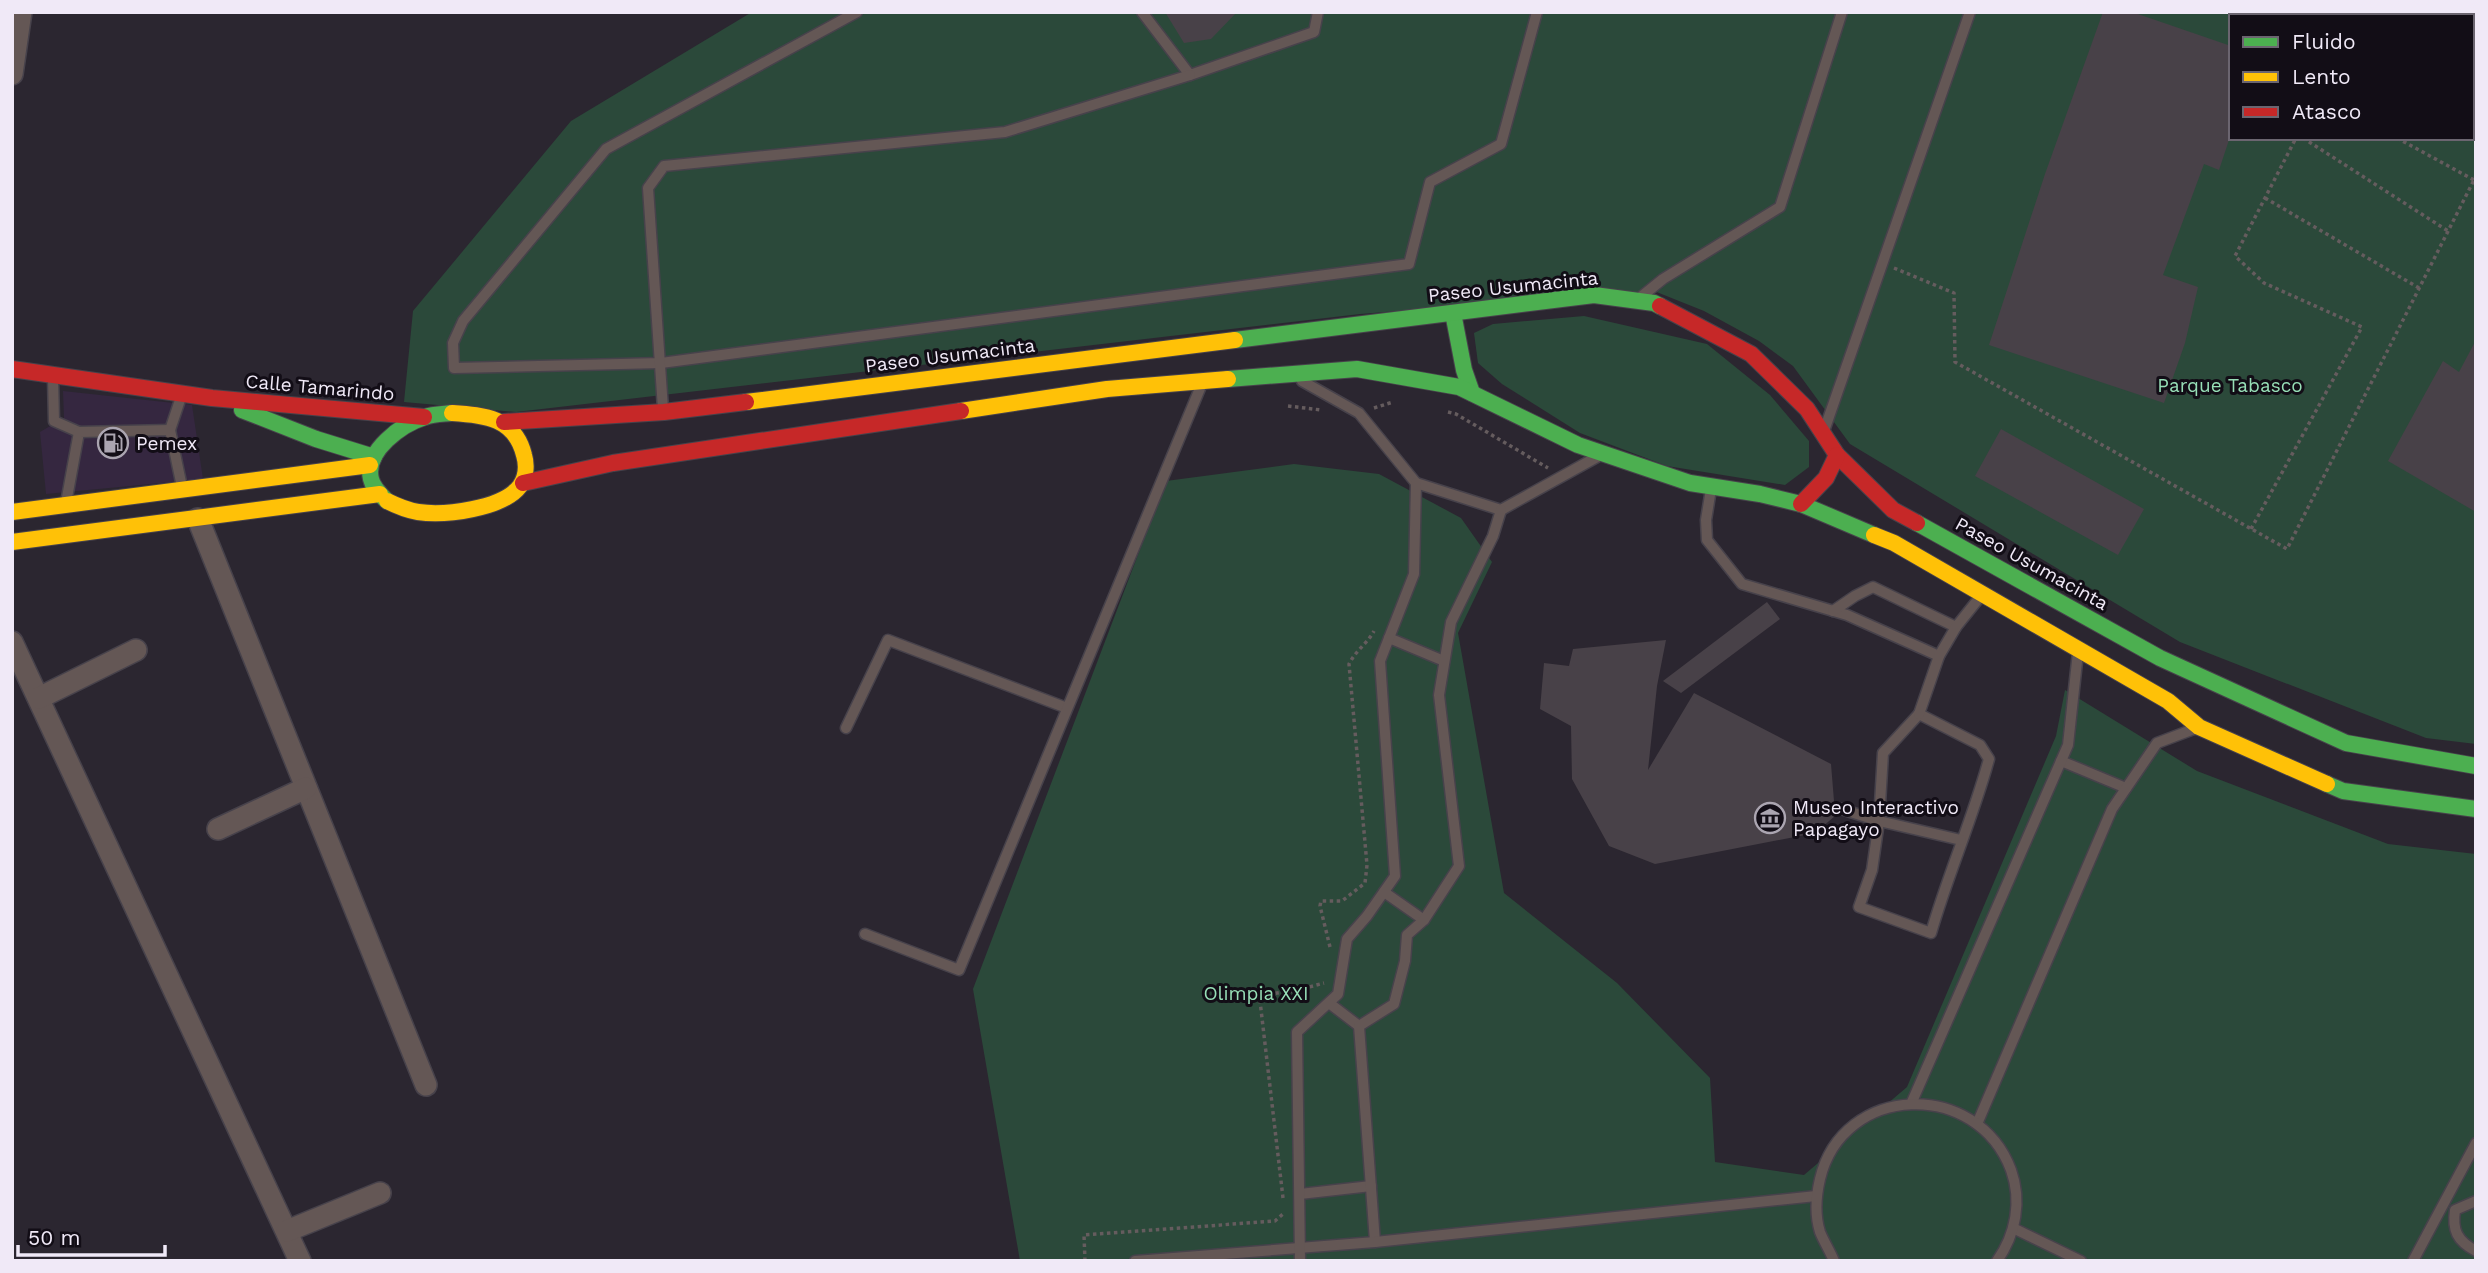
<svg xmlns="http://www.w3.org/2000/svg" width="2488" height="1273" viewBox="0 0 2488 1273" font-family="'Work Sans',sans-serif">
<rect width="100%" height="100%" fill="#2b2630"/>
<!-- built -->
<path fill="#352740" d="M63 391 192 405 203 479 46 494 40 432 64 418Z"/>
<!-- green -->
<g fill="#2b493a" fill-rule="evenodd">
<path d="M752 12H2476V744L2426 738 2180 642 1850 444 1793 366 1759 341 1704 311 1654 291 1360 314 516 412 404 402 413 311 571 121ZM2231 16H2472V138H2231Z"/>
<path d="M1584 316 1707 344 1770 395 1809 441V467L1785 485 1667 466 1580 433 1502 384 1478 363 1474 333 1493 324Z"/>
<path d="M1294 464 1379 474 1461 518 1492 562 1458 633 1504 893 1617 983 1710 1078 1715 1162 1804 1175 1907 1087 2056 736 2065 690 2197 771 2388 844 2476 854V1261H1020L973 989 1166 481Z"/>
</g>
<!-- building -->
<g fill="#484148">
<path d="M1165 12H1237L1211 39 1184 43Z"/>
<path d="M2103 12H2132L2231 46V134L2219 170 2204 164 2163 275 2198 287 2185 343 2164 403 1989 345 2045 174Z"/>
<path d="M2476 340V512L2388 461 2443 361 2459 372Z"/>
<path d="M2001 429 2144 509 2118 555 1975 476Z"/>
<path d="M1767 602 1780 619 1681 693 1663 681Z"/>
<path d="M1666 640 1657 686 1648 770 1694 693 1831 764 1834 801 1830 809 1835 816 1815 833 1655 864 1609 846 1572 779 1571 726 1540 709 1544 663 1569 666 1573 649Z"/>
</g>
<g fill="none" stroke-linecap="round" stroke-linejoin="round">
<!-- lane casing -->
<g stroke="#47424b" stroke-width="13">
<g id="lane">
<path d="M857 12 606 149 463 321 453 343 454 368 661 363 1409 264 1430 182 1501 144 1537 12"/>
<path d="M1142 12 1190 75 1314 32 1318 12"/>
<path d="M1642 296 1663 279 1780 207 1842 12"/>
<path d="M53 378 54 421 79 432"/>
<path d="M1302 381 1359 413 1416 483 1501 510 1597 457"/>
<path d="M663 409 648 188 664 166 1005 132 1190 75"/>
<path d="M1825 428 1970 12"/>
<path d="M170 430 181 397"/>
<path d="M1711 489 1706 520 1707 540 1742 584 1847 615 1939 656"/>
<path d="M66 503 79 432 170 430 182 487"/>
<path d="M1833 611 1855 596 1873 587 1956 627"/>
<path d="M1389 638 1444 661"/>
<path d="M1919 714 1980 745 1989 759C1973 818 1948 874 1931 933L1859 907 1872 870 1879 821 1883 753Z"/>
<path d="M1919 714 1939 656 1956 627 1980 597"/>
<path d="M846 728 888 640 1067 708"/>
<path d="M2061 761 2126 788"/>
<path d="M1838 808 1879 821 1961 840"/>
<path d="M1384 892 1424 920"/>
<path d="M865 934 959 970 1201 386"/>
<path d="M1329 1003 1359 1026"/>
<path d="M1911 1104 2068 745 2078 652"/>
<path d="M1977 1124 2112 809 2157 743 2194 729"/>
<path d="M1300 1194 1371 1186"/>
<path d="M2476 1201 2455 1210C2452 1230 2457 1241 2476 1251"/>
<path d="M2013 1228 2081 1261"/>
<path d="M1375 1242 1359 1026 1394 1004 1405 961 1407 935 1424 920 1459 866 1439 695 1451 622 1493 536 1501 510"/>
<path d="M1135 1261 1375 1242 1816 1196"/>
<path d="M1300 1261 1297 1032 1338 994 1347 939 1367 916 1395 876 1380 661 1414 574 1416 483"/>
<path d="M1834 1261C1830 1251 1824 1242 1820 1232 1815 1216 1816 1196 1820 1179 1843 1083 1977 1079 2011 1170 2022 1201 2016 1234 1997 1261"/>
<path d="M2413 1261 2476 1143"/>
</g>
</g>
<!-- street casing -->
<g stroke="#47424b" stroke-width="24">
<g id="street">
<path d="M12 74 21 12"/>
<path d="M198 519 426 1085"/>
<path d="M12 642 300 1261"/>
<path d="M39 698 136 650"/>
<path d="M218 829 306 788"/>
<path d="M287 1231 380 1193"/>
</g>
</g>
<!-- fast casing -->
<g stroke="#47424b" stroke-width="18">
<g id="fast">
<path d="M1453 313 1464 370 1472 393"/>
<path d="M1235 340 1594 295 1654 303 1660 306"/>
<path d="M1228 379 1357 369 1459 387 1578 445 1690 483 1760 494 1801 504 1874 535"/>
<path d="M242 410 316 439 374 457"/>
<path d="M387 501C380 494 373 488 371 479 364 451 402 424 425 417 433 414 443 414 452 413"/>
<path d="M1917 523 2160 658 2346 743 2476 766"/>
<path d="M2327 784 2343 791 2476 809"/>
</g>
</g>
<!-- slow casing -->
<g stroke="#47424b" stroke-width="18">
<g id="slow">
<path d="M746 402 1235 340"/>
<path d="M961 411 1107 389 1228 379"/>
<path d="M387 501C397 506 406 510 418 512 444 516 503 509 520 486 526 477 527 465 524 455 515 418 485 415 452 413"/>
<path d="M12 512 370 465"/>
<path d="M1874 535 1894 543 2168 701 2199 727 2327 784"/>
<path d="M12 542 380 494"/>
</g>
</g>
<!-- jam casing -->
<g stroke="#47424b" stroke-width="18">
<g id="jam">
<path d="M1660 306 1751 354 1807 409 1837 455 1893 510 1917 523"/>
<path d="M12 369 212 398 424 417"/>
<path d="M504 422 664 412 746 402"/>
<path d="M523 483 613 463 961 411"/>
<path d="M1801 504 1826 478 1837 455"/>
</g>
</g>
<!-- path -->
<g stroke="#655c5e" stroke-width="3.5" stroke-dasharray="3.5 3.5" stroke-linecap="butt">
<path d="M2296 12 2301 16"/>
<path d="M2472 83 2476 82"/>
<path d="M2303 138 2448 231"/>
<path d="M2397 138 2474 180"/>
<path d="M2265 198 2419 288"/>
<path d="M1894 268 1954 293 1955 362 2287 549 2476 176"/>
<path d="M1288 406 1321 410"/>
<path d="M1374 408 1393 402"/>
<path d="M1448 412 1456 414 1548 468"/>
<path d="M2251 529 2362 327 2264 283 2235 256 2296 138"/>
<path d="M1330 947 1320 906 1321 901H1342L1365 883 1367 865 1349 664C1356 650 1367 644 1374 631"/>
<path d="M1283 1198 1260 1001 1264 995 1298 990 1324 983"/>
<path d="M1085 1261 1084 1235 1275 1221 1284 1213"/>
</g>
<!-- lane -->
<use href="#lane" stroke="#645755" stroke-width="10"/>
<!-- street -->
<use href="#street" stroke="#645755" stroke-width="21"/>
<!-- fast -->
<use href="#fast" stroke="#4caf50" stroke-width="16"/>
<!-- slow -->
<use href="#slow" stroke="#ffc107" stroke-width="16"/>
<!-- jam -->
<use href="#jam" stroke="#c62828" stroke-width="16"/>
</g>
<!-- icons -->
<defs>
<g id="fuel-ring" transform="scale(1.575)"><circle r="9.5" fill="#120d16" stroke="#aba5b1" stroke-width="1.5"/><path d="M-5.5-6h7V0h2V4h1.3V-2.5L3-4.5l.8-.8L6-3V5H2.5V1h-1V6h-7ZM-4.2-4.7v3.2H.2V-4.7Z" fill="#aba5b1"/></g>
<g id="museum-ring" transform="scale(1.575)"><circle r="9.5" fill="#120d16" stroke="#aba5b1" stroke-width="1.5"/><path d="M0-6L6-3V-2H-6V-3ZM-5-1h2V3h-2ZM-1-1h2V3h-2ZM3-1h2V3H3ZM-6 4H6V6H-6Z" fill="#aba5b1"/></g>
</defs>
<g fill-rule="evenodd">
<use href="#fuel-ring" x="113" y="443"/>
<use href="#museum-ring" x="1770" y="818"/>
</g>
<g text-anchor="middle" stroke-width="6" stroke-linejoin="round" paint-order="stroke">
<!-- street labels -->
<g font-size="19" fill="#f0e9f7" stroke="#120d16">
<text transform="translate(1513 286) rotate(-6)" y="7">Paseo Usumacinta</text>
<text transform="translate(950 355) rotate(-7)" y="7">Paseo Usumacinta</text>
<text transform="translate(320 387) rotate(5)" y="7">Calle Tamarindo</text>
<text transform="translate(2032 563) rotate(29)" y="7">Paseo Usumacinta</text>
</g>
<!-- park labels -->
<g font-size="19" fill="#97dfb7" stroke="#120d16">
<text x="2230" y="392">Parque Tabasco</text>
<text x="1256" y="1000">Olimpia XXI</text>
</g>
<!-- poi labels -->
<g font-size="19" fill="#f0e9f7" stroke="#120d16" text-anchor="start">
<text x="136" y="450">Pemex</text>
<text x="1793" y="814">Museo Interactivo<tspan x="1793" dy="22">Papagayo</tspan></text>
</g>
</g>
<!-- border -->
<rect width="2488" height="1273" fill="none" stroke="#f0e9f7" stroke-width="28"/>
<!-- legend -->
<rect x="2229" y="14" width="245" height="126" fill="#120d16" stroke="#6b6570" stroke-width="2"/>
<rect x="2243" y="37" width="35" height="10" fill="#4caf50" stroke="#6b6570" stroke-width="2"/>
<text x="2292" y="49" font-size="21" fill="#f0e9f7">Fluido</text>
<rect x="2243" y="72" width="35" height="10" fill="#ffc107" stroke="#6b6570" stroke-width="2"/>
<text x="2292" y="84" font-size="21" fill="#f0e9f7">Lento</text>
<rect x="2243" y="107" width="35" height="10" fill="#c62828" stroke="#6b6570" stroke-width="2"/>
<text x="2292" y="119" font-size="21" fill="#f0e9f7">Atasco</text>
<!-- scale -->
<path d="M18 1245v10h147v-10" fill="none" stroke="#f0e9f7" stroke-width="3.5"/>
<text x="28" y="1245" font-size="21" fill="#f0e9f7" stroke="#120d16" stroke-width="5" paint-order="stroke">50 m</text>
</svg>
